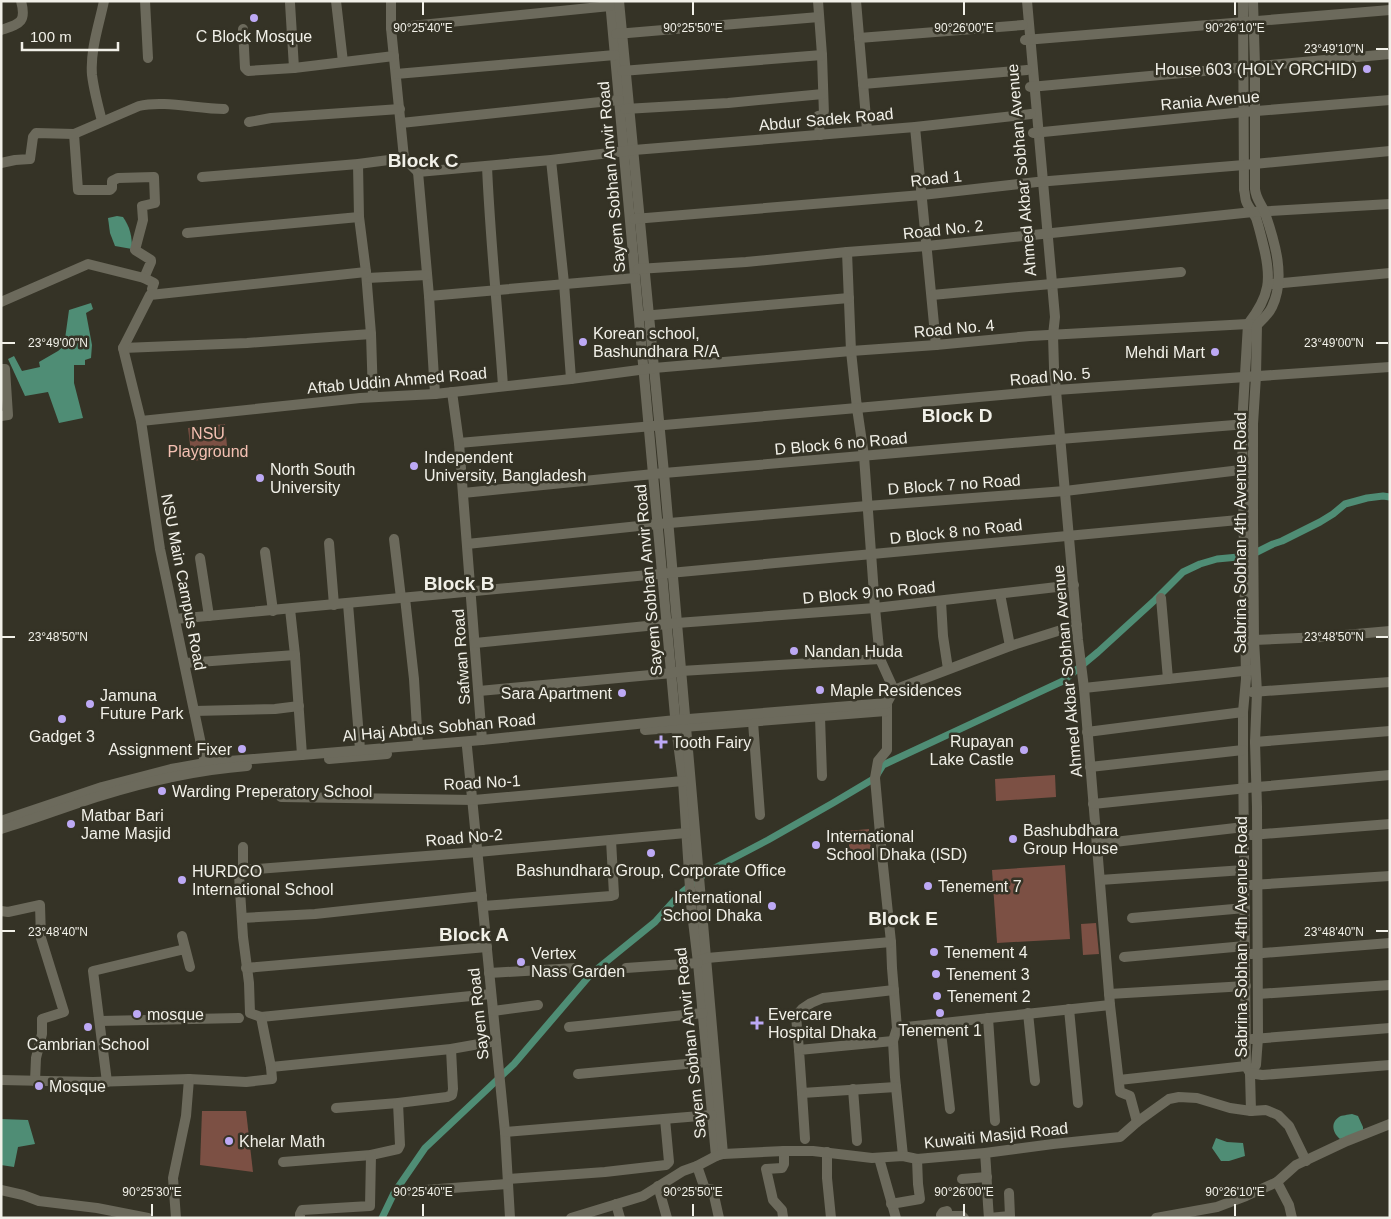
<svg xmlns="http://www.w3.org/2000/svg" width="1391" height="1219" viewBox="0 0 1391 1219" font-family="Helvetica,sans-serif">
<rect width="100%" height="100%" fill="#353326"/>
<!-- green -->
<g fill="#7c5044">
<path d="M225 424 228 457 192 461 188 428Z"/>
<path d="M1055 775 1056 797 996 801 995 779Z"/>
<path d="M869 829V840L848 841 847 831Z"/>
<path d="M870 841 871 851 849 853V842Z"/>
<path d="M1065 865 1070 939 997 943 992 870Z"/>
<path d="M1096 923 1099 954 1083 955 1081 924Z"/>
<path d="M202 1111H246L253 1172 200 1165Z"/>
</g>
<!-- water -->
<g fill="#4f8d75">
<path d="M117 216 123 217C130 227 132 236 132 249L115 246 110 233 108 218Z"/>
<path d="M91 303 93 309 86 313 92 345 91 358 85 360V365H74V383L83 418 59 423 48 392 25 396 8 359 14 356 22 371 40 367 39 362 58 351 64 346 69 310Z"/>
<path d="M1352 1114 1358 1116 1363 1127V1132L1340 1139C1333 1133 1330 1123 1339 1117 1342 1115 1348 1115 1352 1114Z"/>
<path d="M1 1119 28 1120 35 1144 18 1147 14 1167 1 1165Z"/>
<path d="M1216 1138 1227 1142 1243 1143 1245 1156 1229 1161H1221L1212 1148Z"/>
</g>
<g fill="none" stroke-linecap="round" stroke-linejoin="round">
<!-- canal -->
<path stroke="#4f8d75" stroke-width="7" d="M382 1218 394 1193 425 1148 514 1064 591 974 655 922 680 894 707 872 768 840 833 803 875 778 883 765 1063 681 1098 652 1155 600 1183 572 1200 564 1217 559 1249 556 1273 544 1282 541 1320 522 1333 514 1345 504 1367 498 1383 496 1390 497"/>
<!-- minor -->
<g stroke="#6c6a5c" stroke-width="10">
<path d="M145 1 148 58"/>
<path d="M336 1 343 62"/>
<path d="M391 1V28L404 158 418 172"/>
<path d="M610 1 676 727 683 781 691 904 698 963 716 1156"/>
<path d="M619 1 664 473 723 1154"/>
<path d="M818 1 822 55 824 115 818 116 820 135"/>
<path d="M856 1 867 130"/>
<path d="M1027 1 1055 317 1053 335 1054 368 1078 640 1084 688 1110 1005 1120 1092 1130 1096 1137 1122"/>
<path d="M1243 1 1244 190C1245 193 1245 198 1246 201 1248 207 1253 212 1256 218 1259 227 1261 236 1263 244 1272 279 1270 296 1248 324L1242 425 1246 679 1243 712V750L1246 1066 1250 1073 1251 1111"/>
<path d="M290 3 294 68"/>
<path d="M391 28 610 6"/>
<path d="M243 29 245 68 248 71 294 68 394 56"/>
<path d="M1 30C19 24 27 23 21 1"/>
<path d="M616 34 819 17"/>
<path d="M859 38 1023 25"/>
<path d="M1025 40 1390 10"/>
<path d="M622 71 822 55"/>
<path d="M396 74 615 55"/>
<path d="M863 84 1027 70"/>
<path d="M1030 87 1390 54"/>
<path d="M625 109 728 103 823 94"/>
<path d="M102 121C98 106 94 91 92 75 90 50 99 25 104 1"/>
<path d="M249 122 271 118 400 109"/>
<path d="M401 123 619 100"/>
<path d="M915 127 936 345"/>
<path d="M1033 133 1244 112 1390 100"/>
<path d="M74 134 78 190H110L112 188V181L118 178 154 177 155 203 142 206 143 220 135 250 151 260V262L144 278"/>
<path d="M551 160 564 283 571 379"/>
<path d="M1 163 15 160 30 159 33 137 36 133 74 134 139 106C164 100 197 109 224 109"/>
<path d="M358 164 359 217 366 272 371 334 373 397"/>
<path d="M487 166C490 239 498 312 503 386"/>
<path d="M418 172 551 160 634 150 915 127 1031 114"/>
<path d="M418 172 429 296 435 394"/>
<path d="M202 177 358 164 404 158"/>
<path d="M634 219 922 195 1037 182 1244 165 1390 151"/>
<path d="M187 233 359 217"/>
<path d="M847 252 851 351 857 408 1056 390 1390 367"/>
<path d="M638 269 746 262 847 252 927 246 1253 212 1390 204"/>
<path d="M367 278 427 275"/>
<path d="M1272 284 1390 273"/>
<path d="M932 295 1181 272"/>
<path d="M429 296 635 278"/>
<path d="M1 302 88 264 144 278 154 283 152 289"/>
<path d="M642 316 849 298"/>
<path d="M123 348 247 343 371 334"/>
<path d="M1 369H5L8 415 1 416"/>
<path d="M452 392 459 443 482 740"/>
<path d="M141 421 360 398 435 394 571 379 654 368 851 351 936 345 1030 336 1248 324 1257 325"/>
<path d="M459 443 857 408 864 456 875 608 880 659 894 690 887 703V750L878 761 875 778 882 856 891 942 892 968 897 1028 893 1041 895 1077 903 1156"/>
<path d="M463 493 664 473 1060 439 1247 424"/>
<path d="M394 539 401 598"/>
<path d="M329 543 334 605"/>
<path d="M467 544 658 524 867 506 1065 491 1249 469"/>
<path d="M265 552 273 611"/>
<path d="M200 558 209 616"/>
<path d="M1000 594 1010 646"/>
<path d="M405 598 414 679 418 745"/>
<path d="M1161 598 1168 679"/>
<path d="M941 601 943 636 948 669"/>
<path d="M348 604 360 749"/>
<path d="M290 609 295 655 302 755"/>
<path d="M175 619 1249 519"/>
<path d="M1254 640 1322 637 1390 631"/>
<path d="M475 643 677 623 875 608 1074 585"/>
<path d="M185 663 295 655"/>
<path d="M1084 688 1252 670"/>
<path d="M894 690 1010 646 1077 625"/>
<path d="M479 691 672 673 681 671 880 659"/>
<path d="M1252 692 1390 682"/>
<path d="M194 711 275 709 299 706"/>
<path d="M820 717 822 776"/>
<path d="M753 722 760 815"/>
<path d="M645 730 886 711"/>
<path d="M1087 732 1243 712"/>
<path d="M1255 742 1390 731"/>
<path d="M467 747 505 1132 510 1218"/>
<path d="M329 759 387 754"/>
<path d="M205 763 160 549 141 421 123 348 150 295 366 272"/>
<path d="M1090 767 1243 750"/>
<path d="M281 797 474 800 683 781"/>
<path d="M1093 804 1257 787 1390 775"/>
<path d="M1 821 102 787 171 769 205 763 482 740 676 720 887 703"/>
<path d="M1 829C35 819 67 806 100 796 148 781 197 770 247 766"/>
<path d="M1251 835 1390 824"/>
<path d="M1097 844 1244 827"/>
<path d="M243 847V870L240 872 239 875 243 937 249 983 250 1013 261 1017 491 994"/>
<path d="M243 870 478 852 686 833"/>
<path d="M1100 880 1244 870"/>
<path d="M1251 885 1390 876"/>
<path d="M483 906 611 896 614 895 611 840"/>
<path d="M1 911 8 912 40 905 41 938 64 1012 42 1019V1034L36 1058 35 1081"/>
<path d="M242 918 315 914 482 896"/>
<path d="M1132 918 1245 908"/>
<path d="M1251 954 1390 943"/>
<path d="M1124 957 1245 946"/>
<path d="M700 960 707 958 891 942"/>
<path d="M246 968 487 947"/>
<path d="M626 968 698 963"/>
<path d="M489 973 576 968"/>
<path d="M1109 994 1246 986"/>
<path d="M1258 994 1390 985"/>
<path d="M1069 1009 1078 1103"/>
<path d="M493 1011 538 1005"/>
<path d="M1028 1013 1035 1081"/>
<path d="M988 1018 995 1121"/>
<path d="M100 1021 239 1018"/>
<path d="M940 1024 950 1109"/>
<path d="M569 1027 703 1013"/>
<path d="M897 1028C968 1021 1039 1012 1110 1005"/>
<path d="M1252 1039 1390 1028"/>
<path d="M893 1041 799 1050 802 1093 896 1087"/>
<path d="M799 1050 796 1016 802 1009 811 1003 823 998 894 990"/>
<path d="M271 1067 451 1049 496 1041"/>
<path d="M1250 1073 1256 1065 1258 1038 1257 807 1255 742 1257 692 1254 640 1253 519V424L1256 376 1257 325C1262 320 1269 314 1272 307 1286 278 1275 242 1265 213 1262 204 1256 200 1255 189V66L1253 1"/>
<path d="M1250 1073 1262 1075 1390 1065"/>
<path d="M578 1074 707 1062"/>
<path d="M1 1080 93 1082 189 1079 246 1082 272 1079 271 1067 261 1017"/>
<path d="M1119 1080 1246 1066"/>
<path d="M107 1082 93 971 185 949 182 936 190 967"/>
<path d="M853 1089 857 1141"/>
<path d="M802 1093 805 1139"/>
<path d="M336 1108 398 1103 447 1097 452 1095 453 1089 451 1049"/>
<path d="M505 1132 712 1115"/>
<path d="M827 1152V1178L831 1218"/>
<path d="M985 1153C987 1175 987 1196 989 1218"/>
<path d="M879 1158 896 1218"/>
<path d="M283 1162 371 1155 398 1149 400 1145 398 1103"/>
<path d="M697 1166 705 1189H711L713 1191 719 1218"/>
<path d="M508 1179 605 1172 666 1165 669 1162 665 1119"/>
<path d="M962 1179 987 1177"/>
<path d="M1277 1182 1289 1205 1292 1218"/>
<path d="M658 1186 667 1218"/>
<path d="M1 1190 23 1195 39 1201 97 1208 148 1218"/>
<path d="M411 1191 507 1184"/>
<path d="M616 1204 620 1218"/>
<path d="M891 1204 920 1199 918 1184 917 1159"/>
<path d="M783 1217 782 1210 773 1200 766 1169 782 1168 784 1164V1151"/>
<path d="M176 1218 173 1178 186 1116 189 1079"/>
<path d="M300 1218V1214L302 1210 370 1206 371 1155"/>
<path d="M571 1218 643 1196 683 1171 697 1166 716 1156 723 1154 784 1151H813L872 1158 903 1156 917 1159 985 1153 1053 1144 1120 1137 1137 1122 1155 1109 1169 1099 1179 1097 1197 1098 1230 1108 1251 1111 1266 1110 1278 1115 1289 1126 1306 1161"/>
<path d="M942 1218 941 1215 943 1212 947 1211 948 1216H962L964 1218"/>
<path d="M989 1218 1010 1216 1009 1193"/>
<path d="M1156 1218 1217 1207 1246 1196 1277 1182 1296 1165 1347 1141 1390 1124"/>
</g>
</g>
<!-- ticks -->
<path fill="none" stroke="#f1f0e8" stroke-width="2" d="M423 2V15M693 2V15M964 2V15M1235 2V15M1376 49H1388M2 343H15M1376 343H1388M2 637H15M1376 637H1388M2 931H15M1376 931H1388M152 1204V1216M423 1204V1216M693 1204V1216M964 1204V1216M1235 1204V1216"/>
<!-- markers -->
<g fill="#bda9f5" stroke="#353326" stroke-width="2">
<circle cx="254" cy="18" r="5"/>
<circle cx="1367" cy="69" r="5"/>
<circle cx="583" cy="342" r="5"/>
<circle cx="1215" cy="352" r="5"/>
<circle cx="414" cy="466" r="5"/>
<circle cx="260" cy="478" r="5"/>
<circle cx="794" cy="651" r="5"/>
<circle cx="820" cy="690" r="5"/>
<circle cx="622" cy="693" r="5"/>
<circle cx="90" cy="704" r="5"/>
<circle cx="62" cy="719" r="5"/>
<path d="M658.5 734.5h5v5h5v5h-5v5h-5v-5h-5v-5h5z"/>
<circle cx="242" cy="749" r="5"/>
<circle cx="1024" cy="750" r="5"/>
<circle cx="162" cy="791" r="5"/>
<circle cx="71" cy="824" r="5"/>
<circle cx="1013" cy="839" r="5"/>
<circle cx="816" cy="845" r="5"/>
<circle cx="651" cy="853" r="5"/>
<circle cx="182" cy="880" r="5"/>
<circle cx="928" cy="886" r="5"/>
<circle cx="772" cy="906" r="5"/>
<circle cx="934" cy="952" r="5"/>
<circle cx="521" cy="962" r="5"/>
<circle cx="936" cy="974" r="5"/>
<circle cx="937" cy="996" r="5"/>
<circle cx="940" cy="1013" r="5"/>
<circle cx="137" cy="1014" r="5"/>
<path d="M754.5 1015.5h5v5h5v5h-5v5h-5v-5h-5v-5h5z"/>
<circle cx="88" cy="1027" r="5"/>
<circle cx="39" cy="1086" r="5"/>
<circle cx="229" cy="1141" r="5"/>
</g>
<g text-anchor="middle" stroke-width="5" stroke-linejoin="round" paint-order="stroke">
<!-- poi labels -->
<g font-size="16" fill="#f1f0e8" stroke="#353326" text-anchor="start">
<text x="254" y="42" text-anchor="middle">C Block Mosque</text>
<text x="1357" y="75" text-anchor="end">House 603 (HOLY ORCHID)</text>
<text x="593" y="339">Korean school,<tspan x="593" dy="18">Bashundhara R/A</tspan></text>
<text x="1205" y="358" text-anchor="end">Mehdi Mart</text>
<text x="424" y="463">Independent<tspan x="424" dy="18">University, Bangladesh</tspan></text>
<text x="270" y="475">North South<tspan x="270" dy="18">University</tspan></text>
<text x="804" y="657">Nandan Huda</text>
<text x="830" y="696">Maple Residences</text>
<text x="612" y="699" text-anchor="end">Sara Apartment</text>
<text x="100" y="701">Jamuna<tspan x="100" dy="18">Future Park</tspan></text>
<text x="62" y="742" text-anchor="middle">Gadget 3</text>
<text x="1014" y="747" text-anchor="end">Rupayan<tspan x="1014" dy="18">Lake Castle</tspan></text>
<text x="672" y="748">Tooth Fairy</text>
<text x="232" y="755" text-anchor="end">Assignment Fixer</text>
<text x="172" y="797">Warding Preperatory School</text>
<text x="81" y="821">Matbar Bari<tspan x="81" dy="18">Jame Masjid</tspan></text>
<text x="1023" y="836">Bashubdhara<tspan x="1023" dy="18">Group House</tspan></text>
<text x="826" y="842">International<tspan x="826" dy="18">School Dhaka (ISD)</tspan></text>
<text x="651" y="876" text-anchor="middle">Bashundhara Group, Corporate Office</text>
<text x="192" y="877">HURDCO<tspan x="192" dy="18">International School</tspan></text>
<text x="938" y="892">Tenement 7</text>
<text x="762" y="903" text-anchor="end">International<tspan x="762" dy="18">School Dhaka</tspan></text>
<text x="944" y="958">Tenement 4</text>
<text x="531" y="959">Vertex<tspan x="531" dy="18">Nass Garden</tspan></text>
<text x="946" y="980">Tenement 3</text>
<text x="947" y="1002">Tenement 2</text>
<text x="147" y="1020">mosque</text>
<text x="768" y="1020">Evercare<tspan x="768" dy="18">Hospital Dhaka</tspan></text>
<text x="940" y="1036" text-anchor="middle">Tenement 1</text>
<text x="88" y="1050" text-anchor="middle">Cambrian School</text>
<text x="49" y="1092">Mosque</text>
<text x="239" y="1147">Khelar Math</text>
</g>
<!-- street labels -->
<g font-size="16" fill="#f1f0e8" stroke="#353326">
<text transform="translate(1210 100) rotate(-5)" y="6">Rania Avenue</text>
<text transform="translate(826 119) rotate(-5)" y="6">Abdur Sadek Road</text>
<text transform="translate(1021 170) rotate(-95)" y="6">Ahmed Akbar Sobhan Avenue</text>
<text transform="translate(611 177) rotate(-95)" y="6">Sayem Sobhan Anvir Road</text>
<text transform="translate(936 178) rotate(-6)" y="6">Road 1</text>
<text transform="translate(943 229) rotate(-6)" y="6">Road No. 2</text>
<text transform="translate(954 328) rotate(-5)" y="6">Road No. 4</text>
<text transform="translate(1050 376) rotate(-5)" y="6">Road No. 5</text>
<text transform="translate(397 380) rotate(-5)" y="6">Aftab Uddin Ahmed Road</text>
<text transform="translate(841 443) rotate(-5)" y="6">D Block 6 no Road</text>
<text transform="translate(954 484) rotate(-4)" y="6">D Block 7 no Road</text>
<text transform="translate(956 531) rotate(-6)" y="6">D Block 8 no Road</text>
<text transform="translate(1240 533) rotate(-90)" y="6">Sabrina Sobhan 4th Avenue Road</text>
<text transform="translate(648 580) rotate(-95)" y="6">Sayem Sobhan Anvir Road</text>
<text transform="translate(184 582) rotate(79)" y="6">NSU Main Campus Road</text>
<text transform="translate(869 592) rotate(-5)" y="6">D Block 9 no Road</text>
<text transform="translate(461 657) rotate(-94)" y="6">Safwan Road</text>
<text transform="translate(1067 671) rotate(-95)" y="6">Ahmed Akbar Sobhan Avenue</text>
<text transform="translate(439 727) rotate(-5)" y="6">Al Haj Abdus Sobhan Road</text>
<text transform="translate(482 782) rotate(-3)" y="6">Road No-1</text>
<text transform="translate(464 837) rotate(-5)" y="6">Road No-2</text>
<text transform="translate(1241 937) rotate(-90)" y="6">Sabrina Sobhan 4th Avenue Road</text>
<text transform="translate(478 1014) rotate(-96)" y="6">Sayem Road</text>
<text transform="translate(690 1043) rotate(-96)" y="6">Sayem Sobhan Anvir Road</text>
<text transform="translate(996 1135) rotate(-6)" y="6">Kuwaiti Masjid Road</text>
</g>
<!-- park labels -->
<g font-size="16" fill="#f4c0b2" stroke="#353326">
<text x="208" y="439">NSU<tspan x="208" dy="18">Playground</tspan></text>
</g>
<!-- quarter labels -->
<g font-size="19" font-weight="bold" fill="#f1f0e8" stroke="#353326">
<text x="423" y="167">Block C</text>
<text x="957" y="422">Block D</text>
<text x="459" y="590">Block B</text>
<text x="903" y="925">Block E</text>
<text x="474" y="941">Block A</text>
</g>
</g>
<g font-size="12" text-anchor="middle" fill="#f1f0e8" stroke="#353326" stroke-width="5" stroke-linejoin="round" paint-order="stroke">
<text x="423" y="32">90°25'40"E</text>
<text x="693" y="32">90°25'50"E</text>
<text x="964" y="32">90°26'00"E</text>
<text x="1235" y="32">90°26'10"E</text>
<text x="1334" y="53">23°49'10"N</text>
<text x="58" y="347">23°49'00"N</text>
<text x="1334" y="347">23°49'00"N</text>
<text x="58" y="641">23°48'50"N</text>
<text x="1334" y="641">23°48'50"N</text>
<text x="58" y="936">23°48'40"N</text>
<text x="1334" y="936">23°48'40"N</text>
<text x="152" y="1196">90°25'30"E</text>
<text x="423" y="1196">90°25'40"E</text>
<text x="693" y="1196">90°25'50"E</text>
<text x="964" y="1196">90°26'00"E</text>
<text x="1235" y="1196">90°26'10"E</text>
</g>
<!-- border -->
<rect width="1391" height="1219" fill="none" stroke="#f1f0e8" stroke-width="5"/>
<!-- scale -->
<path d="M22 42v8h96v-8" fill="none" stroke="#f1f0e8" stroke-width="2.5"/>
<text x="30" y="42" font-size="15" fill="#f1f0e8" stroke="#353326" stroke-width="4" paint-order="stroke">100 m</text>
</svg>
